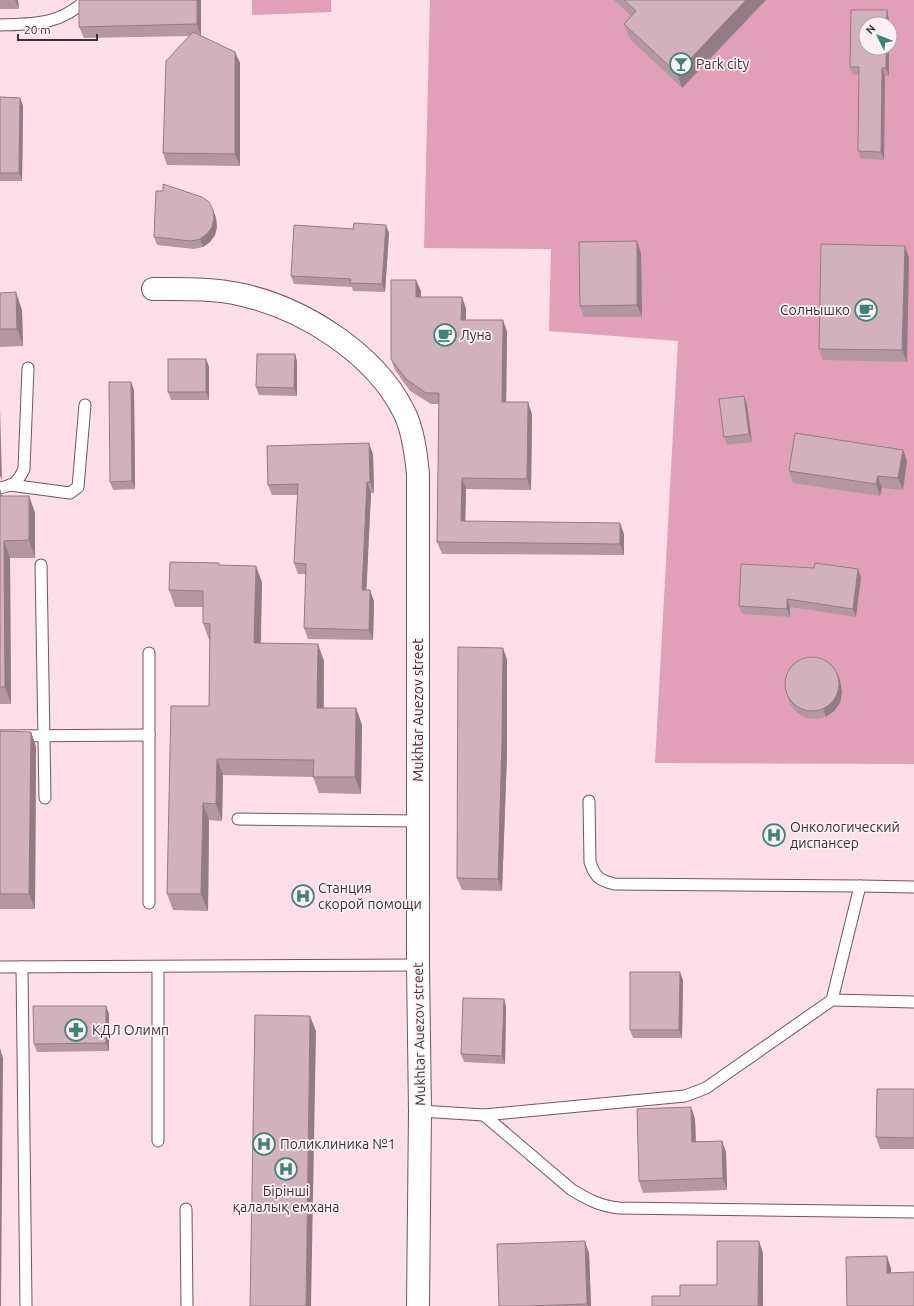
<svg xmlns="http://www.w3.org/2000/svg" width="914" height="1306" viewBox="0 0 914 1306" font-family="Ubuntu,sans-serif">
<rect width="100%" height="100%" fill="#fedee9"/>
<!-- green -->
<g fill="#e1a0b8" fill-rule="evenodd">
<path d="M252 0H331V12L252 15Z"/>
<path d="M430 0H914V764L655 763 678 341 549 331 551 249 424 248ZM866 24H890V48H866Z"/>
</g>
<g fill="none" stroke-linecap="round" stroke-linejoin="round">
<!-- service casing -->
<g stroke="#715660" stroke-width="13">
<g id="service">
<path d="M0 25C35 24 59 25 86 0"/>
<path d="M10 485 70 493 78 487 85 405"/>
<path d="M0 488C14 485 18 482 24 469L28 368"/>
<path d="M41 565 45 798"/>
<path d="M149 653V903"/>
<path d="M0 736 149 735"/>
<path d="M238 819 418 821"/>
<path d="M860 886 914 887"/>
<path d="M0 967 418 965"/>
<path d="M22 967 26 1306"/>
<path d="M832 1000 914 1002"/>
<path d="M420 1111 484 1115 685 1096 706 1088 726 1074 832 1000 860 886 614 884C599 880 595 877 590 862L589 801"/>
<path d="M484 1115 572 1190C589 1200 600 1206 619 1208L914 1212"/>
<path d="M158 1141V967"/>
<path d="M186 1209 187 1306"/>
</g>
</g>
<!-- minor casing -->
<g stroke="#715660" stroke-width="24">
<path id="minor" d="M153 289C183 289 213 288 243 295 304 309 374 353 403 410 413 428 416 454 418 474V965L420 1111 418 1306"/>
</g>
<!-- service -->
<use href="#service" stroke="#fff" stroke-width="11"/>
<!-- minor -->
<use href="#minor" stroke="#fff" stroke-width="22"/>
</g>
<!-- wall -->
<g fill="#b398a2">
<path d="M0 0H18L19 9H0Z"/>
<path d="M79 0H201V36H200L235 52 240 63V166L167 165 163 153 190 36 84 38 79 27Z"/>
<path d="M614 0H766L682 88 630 39 624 24 631 16Z"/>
<path d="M889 19 866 48H889V76H885L884 160 861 159 858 151 859 75H853L850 67Z"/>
<path d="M0 97 20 98 23 106 22 181H0Z"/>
<path d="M213 210 216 218 217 227 215 235 210 242 203 247 194 249 157 245 154 237Z"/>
<path d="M389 233 385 292 353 291 352 287 294 284 291 276Z"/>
<path d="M905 246 909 258 907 362 823 360 819 349Z"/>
<path d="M641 253 642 317H584L580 306Z"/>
<path d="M421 291V297L466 308V320L507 331 506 402 532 414 531 490 466 489 465 521 624 534V555L442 554 437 542 439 404H431L410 391 395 370 391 359Z"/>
<path d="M0 293 22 310 23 346 0 347Z"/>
<path d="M295 354 297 362V396L259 395 256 387Z"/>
<path d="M206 359 209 367V400H171L168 392Z"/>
<path d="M131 382 134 390 135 489 113 490 110 482Z"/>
<path d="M747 404 752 442 727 445 724 437Z"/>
<path d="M903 450 907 461 903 490 882 488 880 496 793 483 789 471Z"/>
<path d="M373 454 374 493H371L366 590 374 601 373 640 308 639 304 628 306 574H298L294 563 298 495H272L268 485Z"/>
<path d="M0 489 2 496H29L35 513V558H10L11 704H0Z"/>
<path d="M219 565 262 582 261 643 324 661V708H356L362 725 361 794 319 793 313 777 223 775 222 821 209 820 208 911 173 910 167 894 209 706 210 640H209L203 623V607H175L169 590Z"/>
<path d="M861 577 856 617 790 607V617L742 614 739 606Z"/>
<path d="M507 659V754L502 891 462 890 457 878Z"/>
<path d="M837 672 840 680 842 693 840 703 834 711 826 717 817 719 806 718 795 711 790 704 787 696Z"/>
<path d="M0 731 31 732 36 747 35 909H0Z"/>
<path d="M683 980 682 1038H633L630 1030Z"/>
<path d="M504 999 506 1007 505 1064 464 1062 461 1054Z"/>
<path d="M106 1006 109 1014V1051L37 1052 34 1044Z"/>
<path d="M914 1089V1149H880L876 1137Z"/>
<path d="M691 1107 695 1119 696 1141H722L726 1152 727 1190 643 1193 639 1181Z"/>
<path d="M589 1253 591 1306H499Z"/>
</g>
<!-- shaded-wall -->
<g fill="#927c84">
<path d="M15 0H18L19 9Z"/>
<path d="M197 0H201V36L197 24Z"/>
<path d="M746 0H766L682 88 677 73Z"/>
<path d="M887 10 889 19V24H886Z"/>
<path d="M886 48H889V76L886 68Z"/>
<path d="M235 52 240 63V166L235 154Z"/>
<path d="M882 68 885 76 884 160 881 152Z"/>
<path d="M20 98 23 106 22 181 19 173Z"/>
<path d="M213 210 216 218 217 227 215 235 210 242 203 247 200 239Z"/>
<path d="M386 225 389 233 385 292 382 284Z"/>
<path d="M637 241 641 253 642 317 637 305Z"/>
<path d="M905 246 909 258 907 362 902 350Z"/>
<path d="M416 280 421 291 420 308 416 297Z"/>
<path d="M16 292 22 310 23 346 17 329Z"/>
<path d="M462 297 466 308V331L461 320Z"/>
<path d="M503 320 507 331 506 414 502 402Z"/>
<path d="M295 354 297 362V396L294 388Z"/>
<path d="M206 359 209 367V400L206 392Z"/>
<path d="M131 382 134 390 135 489 132 481Z"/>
<path d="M744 396 747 404 752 442 749 434Z"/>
<path d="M528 402 532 414 531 490 527 479Z"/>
<path d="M0 408 2 480 0 476Z"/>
<path d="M369 443 373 454 374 493 370 482Z"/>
<path d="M903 450 907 461 903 490 898 478Z"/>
<path d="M878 476 882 488 880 496 876 484Z"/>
<path d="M462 478 466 489 465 532 461 521Z"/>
<path d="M367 482 371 493 366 601 362 590Z"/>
<path d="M0 489 2 495 3 514 0 507Z"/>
<path d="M29 496 35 513V558L29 540Z"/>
<path d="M620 523 624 534V555L620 544Z"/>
<path d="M4 541 10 558 11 704 5 687Z"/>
<path d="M256 566 262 582 260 659 254 643Z"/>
<path d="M858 569 861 577 856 617 853 609Z"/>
<path d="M370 590 374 601 373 640 369 630Z"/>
<path d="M787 599 790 607V617L787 609Z"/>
<path d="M318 644 324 661 323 724 317 708Z"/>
<path d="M503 648 507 659V754L502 891 498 879Z"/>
<path d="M837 672 840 680 842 693 840 703 834 711 826 717 823 708Z"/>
<path d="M356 708 362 725 361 794 355 777Z"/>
<path d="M31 732 36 747 35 909 29 894Z"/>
<path d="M217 759 223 775 222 821 216 804Z"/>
<path d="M203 803 209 820 208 911 201 894Z"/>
<path d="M680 972 683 980 682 1038 679 1030Z"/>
<path d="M504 999 506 1007 505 1064 502 1056Z"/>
<path d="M106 1006 109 1014V1051L106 1043Z"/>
<path d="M310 1016 316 1031 311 1306H306Z"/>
<path d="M0 1048 3 1058 1 1306H0Z"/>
<path d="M691 1107 695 1119 696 1153 692 1142Z"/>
<path d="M722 1141 726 1152 727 1190 723 1178Z"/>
<path d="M585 1241 589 1253 591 1306H588L587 1304Z"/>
<path d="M759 1241 763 1253V1306H758Z"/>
<path d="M887 1256 891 1268V1284L887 1273Z"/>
</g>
<!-- building -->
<g fill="#d0b1bc" stroke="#927c84">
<path d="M79 0H197V24L79 27Z"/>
<path d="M624 0H746L677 73 624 24 636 11Z"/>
<path d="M851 10H887L886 24H866V48H886V68H882L881 152 858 151 859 67H850Z"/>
<path d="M193 32 235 52V154L163 153 166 61Z"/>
<path d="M0 97 20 98 19 173H0Z"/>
<path d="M163 184 202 197 209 202 213 210 214 219 212 227 207 234 200 239 191 241 154 237 156 191H163Z"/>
<path d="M354 223 386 225 382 284 350 283 351 279 291 276 294 225 353 229Z"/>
<path d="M637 241V305L580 306 579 242Z"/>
<path d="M821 244 905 246 902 350 819 349Z"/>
<path d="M391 280H416V297H462L461 320H503L502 402H528L527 479 462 478 461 521 620 523V544L437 542 439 393H426L406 379 391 359Z"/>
<path d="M16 292 17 329H0V293Z"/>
<path d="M257 354H295L294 388 256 387Z"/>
<rect x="168" y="359" width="38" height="33"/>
<path d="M109 382H131L132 481 110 482Z"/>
<path d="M744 396 749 434 724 437 719 399Z"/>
<path d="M795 433 903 450 898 478 878 476 876 484 789 471Z"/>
<path d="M369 443 370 482H367L362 590H370L369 630 304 628 306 564 294 563 298 484 268 485 267 446Z"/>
<path d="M0 496H29V540L4 541 5 687H0Z"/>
<path d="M170 562 219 563V565L256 566 254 643 318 644 317 708H356L355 777H313L314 760 217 759 216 804 203 803 201 894H167L171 706H209L210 624 203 623V591L169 590Z"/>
<path d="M815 563 858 569 853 609 787 599V609L739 606 741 564 814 568Z"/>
<path d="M458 647 503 648 502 743 498 879 457 878Z"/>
<circle cx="812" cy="684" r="27"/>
<path d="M0 731 31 732 29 894H0Z"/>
<path d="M630 972H680L679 1030H630Z"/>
<path d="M463 998 504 999 502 1056 461 1054Z"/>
<path d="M33 1006H106V1043L34 1044Z"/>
<path d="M255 1015 310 1016 306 1306H250Z"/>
<path d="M877 1089H914V1138L876 1137Z"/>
<path d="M691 1107 692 1142 722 1141 723 1178 639 1181 637 1109Z"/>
<path d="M585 1241 587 1304 527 1306H499L497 1244Z"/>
<path d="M717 1241H759L758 1306H652V1296H680V1285H717Z"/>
<path d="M887 1256V1273L914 1272V1306H847L846 1257Z"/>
</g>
<!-- icons -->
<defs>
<g id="bar-ring" transform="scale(1.15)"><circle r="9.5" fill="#fef1f5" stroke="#3f8377" stroke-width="1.5"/><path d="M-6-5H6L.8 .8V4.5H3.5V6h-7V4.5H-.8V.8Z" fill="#3f8377"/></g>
<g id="cafe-ring" transform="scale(1.15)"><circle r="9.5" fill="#fef1f5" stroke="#3f8377" stroke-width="1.5"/><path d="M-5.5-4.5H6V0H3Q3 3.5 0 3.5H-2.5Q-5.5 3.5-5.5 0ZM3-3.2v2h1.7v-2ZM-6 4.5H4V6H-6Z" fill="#3f8377"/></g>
<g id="hospital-ring" transform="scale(1.15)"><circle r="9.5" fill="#fef1f5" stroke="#3f8377" stroke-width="1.5"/><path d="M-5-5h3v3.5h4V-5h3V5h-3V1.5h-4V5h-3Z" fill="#3f8377"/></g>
<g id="pharmacy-ring" transform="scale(1.15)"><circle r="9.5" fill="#fef1f5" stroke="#3f8377" stroke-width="1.5"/><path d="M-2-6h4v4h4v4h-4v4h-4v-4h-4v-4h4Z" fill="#3f8377"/></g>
</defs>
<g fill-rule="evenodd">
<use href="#bar-ring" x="681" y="64"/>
<use href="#cafe-ring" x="866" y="310"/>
<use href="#cafe-ring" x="445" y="335"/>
<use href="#hospital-ring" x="774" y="835"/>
<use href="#hospital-ring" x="303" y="896"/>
<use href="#pharmacy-ring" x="76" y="1030"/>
<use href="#hospital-ring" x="264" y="1144"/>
<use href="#hospital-ring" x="286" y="1169"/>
</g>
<g text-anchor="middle" stroke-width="3.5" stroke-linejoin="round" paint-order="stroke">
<!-- poi labels -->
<g font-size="14" fill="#3d3135" stroke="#fef1f5" text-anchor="start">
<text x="696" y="69">Park city</text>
<text x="850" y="315" text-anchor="end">Солнышко</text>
<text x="460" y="340">Луна</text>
<text x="790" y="832">Онкологический<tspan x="790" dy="16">диспансер</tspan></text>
<text x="318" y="893">Станция<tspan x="318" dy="16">скорой помощи</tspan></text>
<text x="92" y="1035">КДЛ Олимп</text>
<text x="280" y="1149">Поликлиника №1</text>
<text x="286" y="1196" text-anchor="middle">Бірінші<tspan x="286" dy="16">қалалық емхана</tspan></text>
</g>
<!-- street labels -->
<g font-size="14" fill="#3d3135" stroke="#fef1f5">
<text transform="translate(418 710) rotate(-90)" y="5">Mukhtar Auezov street</text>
<text transform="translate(419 1034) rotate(-91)" y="5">Mukhtar Auezov street</text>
</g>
</g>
<!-- north arrow -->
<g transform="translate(878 36) rotate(313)"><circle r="19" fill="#fef1f5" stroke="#b1a4a8"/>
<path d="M0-3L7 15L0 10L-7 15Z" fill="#3f8377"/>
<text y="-6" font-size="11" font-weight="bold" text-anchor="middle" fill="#3d3135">N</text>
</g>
<!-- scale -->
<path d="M18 34v6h79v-6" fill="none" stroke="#3d3135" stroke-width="2"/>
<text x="24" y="34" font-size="12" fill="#3d3135" stroke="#fef1f5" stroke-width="3" paint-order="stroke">20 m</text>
</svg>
